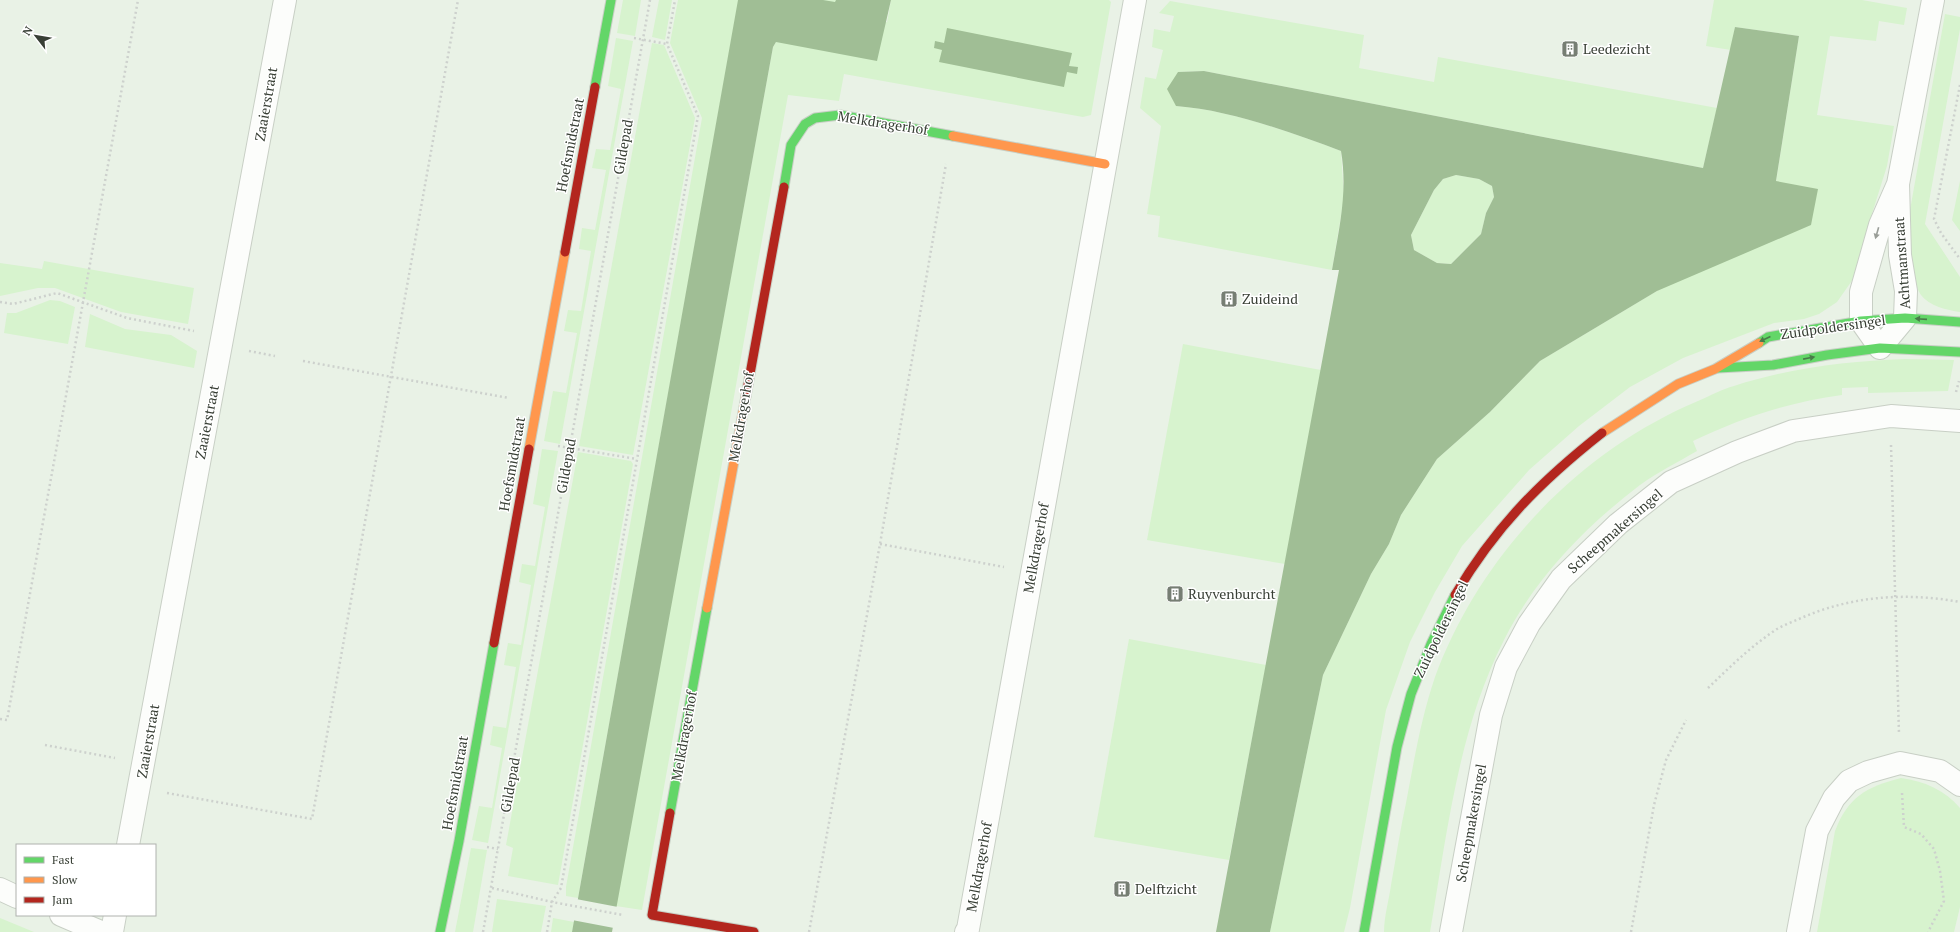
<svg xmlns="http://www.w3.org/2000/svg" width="1960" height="932" viewBox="0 0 1960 932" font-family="'PT Serif',serif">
<rect width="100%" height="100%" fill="#e9f2e6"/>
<!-- green -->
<g fill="#d7f3ce">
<path d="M623 0H641L635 36 617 33Z"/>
<path d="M659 0H672L665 40 652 37Z"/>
<path d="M678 0H846L842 21 736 14 578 898 566 896V887L702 118 670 43Z"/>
<path d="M891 0H1109L1111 2 1091 115 1083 117 844 74 839 101 788 95 642 910 616 906 773 47 776 42 887 22Z"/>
<path d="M1714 0H1862L1907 8 1904 25 1879 21 1876 41 1830 36 1817 115 1894 126 1887 166 1870 220 1856 275 1837 302 1819 314 1804 319 1774 323 1683 358 1630 387 1579 426 1529 470 1462 546 1435 592 1410 642 1386 710 1350 908 1344 932H1270L1323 675 1371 574 1389 544 1401 515 1437 459 1490 412 1540 361 1657 291 1776 182 1799 36 1735 27 1731 50 1706 46Z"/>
<path d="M1170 1 1364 35 1359 68 1434 82 1438 57 1717 108 1703 168 1204 71 1178 72 1176 106C1230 110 1290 132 1341 151L1344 198 1332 270 1158 237 1160 216 1147 214 1161 126 1140 108 1145 77 1156 79 1163 50 1152 47 1154 29 1170 32 1174 16 1159 13Z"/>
<path d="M1945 14 1960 17V29L1925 224 1960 277V312C1947 310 1929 306 1921 295 1908 276 1910 232 1910 210Z"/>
<path d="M616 38 633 41 560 444 544 441 553 391 566 393 577 333 564 331 568 310 581 311 591 251 579 249 582 228 595 230 606 170 592 168 596 149 610 150 621 89 608 86Z"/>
<path d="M652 43 664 45 695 118 633 455 579 446Z"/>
<path d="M1456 175 1479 179 1492 186 1494 197 1486 213 1481 234 1451 264 1437 263 1414 250 1411 235 1434 190 1443 179Z"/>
<path d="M1960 181V231L1952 220Z"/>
<path d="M44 261 194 288 188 324 121 312 55 288H38L0 296V263L42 269Z"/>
<path d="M50 300 60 301 75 307 68 344 4 333 7 313H16Z"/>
<path d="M90 314 125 329 171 335 197 351 194 368 85 347Z"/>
<path d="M1183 344 1321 370 1285 564 1147 540Z"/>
<path d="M1905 359 1954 360 1948 391 1868 393V387L1842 388V395C1789 402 1741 418 1693 441L1697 451C1678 462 1658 472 1640 485 1585 527 1535 578 1504 640 1458 730 1447 834 1430 932H1384C1384 916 1389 900 1391 885 1396 858 1400 830 1406 803 1414 761 1421 718 1435 677 1480 555 1579 451 1698 401 1710 396 1722 389 1734 386 1790 368 1847 361 1905 359Z"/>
<path d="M542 449 558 451 488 843 472 840 479 806 492 808 502 748 490 745 493 726 506 728 516 667 504 665 508 643 521 645 531 585 519 582 522 564 535 566 545 507 533 504Z"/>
<path d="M578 452 631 461 633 464 558 885 508 876 513 848 506 845Z"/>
<path d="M1129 639 1266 665 1229 860 1094 837Z"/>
<path d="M1901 778C1924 781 1945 790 1960 808V907L1954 932H1817L1835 831C1848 797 1866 787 1901 778Z"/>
<path d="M471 848 487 850 473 932H455Z"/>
<path d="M497 899 546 906 541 932H492Z"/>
<path d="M0 918 34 932H0Z"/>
<path d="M553 918 574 922 572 932H551Z"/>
</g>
<!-- water -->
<g fill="#a0be95" fill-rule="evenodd">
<path d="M738 0H823L835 2 836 0H891L877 61 776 42 773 47 612 932H572Z"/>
<path d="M1735 27 1799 36 1776 181 1818 189 1811 225 1657 291 1540 361 1490 412 1437 459 1401 515 1389 544 1371 574 1323 675 1270 932H1216L1339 270H1332C1339 229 1348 192 1341 151 1290 132 1230 110 1176 106L1167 89 1178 72 1204 71 1703 168ZM1456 175 1479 179 1492 186 1494 197 1486 213 1481 234 1451 264 1437 263 1414 250 1411 235 1434 190 1443 179Z"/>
<path d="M947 28 1072 53 1069 66 1078 67 1077 74 1067 72 1064 87 939 62 942 50 934 48 935 41 944 43Z"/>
</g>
<!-- pier -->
<path fill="#e9f2e6" d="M576 899 618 907 614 928 572 920Z"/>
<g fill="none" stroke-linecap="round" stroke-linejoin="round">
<!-- street casing -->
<g stroke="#c8cfc5" stroke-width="24">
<g id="street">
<path d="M1898 184 1880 225 1861 292V321L1880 348 1905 318 1906 291 1900 255 1898 184 1933 0"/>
<path d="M128 845 285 0"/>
<path d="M0 889 17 897"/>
<path d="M61 915 101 932"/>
<path d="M112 932 115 915"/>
<path d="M966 932 968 929 1135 0"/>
<path d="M1451 932 1491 715 1506 667 1529 624 1561 579 1618 524 1671 482 1737 452 1793 431 1891 416 1960 421"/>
<path d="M1798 932 1817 831 1834 798 1849 781 1868 772 1900 763 1940 771 1960 785"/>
</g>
</g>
<!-- fast casing -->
<g stroke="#c8cfc5" stroke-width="11">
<g id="fast">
<path d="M595 87 611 0"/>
<path d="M784 187 791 145 805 124 815 118 840 115 953 136"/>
<path d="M1759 343 1768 337 1861 321 1905 318 1960 322"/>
<path d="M1718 368 1773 365 1827 355 1880 348 1960 352"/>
<path d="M670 813 707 608"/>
<path d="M440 932 459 841 494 643"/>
<path d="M1364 932 1397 747 1411 694 1431 644 1455 595"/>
</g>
</g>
<!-- slow casing -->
<g stroke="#c8cfc5" stroke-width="11">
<g id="slow">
<path d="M953 136 1105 164"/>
<path d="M1602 433 1678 384 1715 369 1759 343"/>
<path d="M529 449 565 252"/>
<path d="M707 608 746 396"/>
</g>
</g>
<!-- jam casing -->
<g stroke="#c8cfc5" stroke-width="11">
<g id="jam">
<path d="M565 252 595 87"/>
<path d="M746 396 784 187"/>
<path d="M1455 595C1496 526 1540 482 1602 433"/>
<path d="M494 643 529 449"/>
<path d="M670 813 652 915 754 932"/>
</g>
</g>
<!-- path -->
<g stroke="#cdd1cd" stroke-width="2.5" stroke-dasharray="2 3" stroke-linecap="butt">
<path d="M634 38 667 44"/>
<path d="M1960 85 1934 219 1941 233 1960 259"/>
<path d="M0 302 13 304 57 293 127 318 194 331"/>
<path d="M249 351 275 356"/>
<path d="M303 361 509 398"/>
<path d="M1956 392 1959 381"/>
<path d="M1891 445 1899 734"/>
<path d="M558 446 637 459"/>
<path d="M880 544 1004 567"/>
<path d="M1708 688C1730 667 1751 646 1777 629 1784 625 1792 622 1799 619 1850 596 1905 592 1960 602"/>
<path d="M0 719 7 720 138 0"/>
<path d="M45 745 115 758"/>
<path d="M167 793 312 819 458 0"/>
<path d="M1902 793 1904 827 1921 834 1934 849 1940 871 1944 901 1928 932"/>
<path d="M487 847 498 849"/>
<path d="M492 888 552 902 623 915"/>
<path d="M483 932 650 0"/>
<path d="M547 932 552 902 561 888 698 116 667 44 675 0"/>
<path d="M809 932 880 544 946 164"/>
<path d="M1631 932 1654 805 1666 760 1686 720"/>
</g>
<!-- street -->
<use href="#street" stroke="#fcfdfb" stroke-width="22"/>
<!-- fast -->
<use href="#fast" stroke="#63d668" stroke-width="9"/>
<!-- slow -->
<use href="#slow" stroke="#ff974d" stroke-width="9"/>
<!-- jam -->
<use href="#jam" stroke="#b3261e" stroke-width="9"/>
</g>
<!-- one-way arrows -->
<defs><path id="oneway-solid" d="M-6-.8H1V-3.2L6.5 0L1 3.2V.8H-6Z"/></defs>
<use fill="#9a9e98" href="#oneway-solid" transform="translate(1877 233) rotate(106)"/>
<g fill="#497b49">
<use href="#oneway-solid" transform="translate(1921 319) rotate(-176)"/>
<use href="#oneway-solid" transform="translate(1765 339) rotate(155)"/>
<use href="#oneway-solid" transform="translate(1809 358) rotate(-11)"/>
</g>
<!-- icons -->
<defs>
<g id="building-square" transform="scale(0.9)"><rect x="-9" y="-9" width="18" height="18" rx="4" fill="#767e73" stroke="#fff"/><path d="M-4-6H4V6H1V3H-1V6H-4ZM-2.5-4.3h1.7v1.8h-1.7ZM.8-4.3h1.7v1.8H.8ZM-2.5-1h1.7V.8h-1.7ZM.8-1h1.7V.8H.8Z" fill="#fff"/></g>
</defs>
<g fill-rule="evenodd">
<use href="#building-square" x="1570" y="49"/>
<use href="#building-square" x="1229" y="299"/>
<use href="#building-square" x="1175" y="594"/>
<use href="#building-square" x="1122" y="889"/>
</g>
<g text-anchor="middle" stroke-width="3" stroke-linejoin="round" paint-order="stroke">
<!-- poi labels -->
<g font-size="14" fill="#383f35" stroke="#fff" text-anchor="start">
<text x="1583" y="54">Leedezicht</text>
<text x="1242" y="304">Zuideind</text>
<text x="1188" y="599">Ruyvenburcht</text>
<text x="1135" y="894">Delftzicht</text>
</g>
<!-- street labels -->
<g font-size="14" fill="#383f35" stroke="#fff">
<text transform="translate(266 104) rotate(-80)" y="5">Zaaierstraat</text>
<text transform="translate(883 123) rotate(9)" y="5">Melkdragerhof</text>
<text transform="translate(570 145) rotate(-79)" y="5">Hoefsmidstraat</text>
<text transform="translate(623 147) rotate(-80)" y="5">Gildepad</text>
<text transform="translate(1902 263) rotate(-94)" y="5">Achtmanstraat</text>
<text transform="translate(1833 327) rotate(-8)" y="5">Zuidpoldersingel</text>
<text transform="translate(741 417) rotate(-80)" y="5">Melkdragerhof</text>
<text transform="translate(207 422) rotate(-79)" y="5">Zaaierstraat</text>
<text transform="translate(512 464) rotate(-80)" y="5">Hoefsmidstraat</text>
<text transform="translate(566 466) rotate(-80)" y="5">Gildepad</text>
<text transform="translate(1615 531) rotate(-41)" y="5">Scheepmakersingel</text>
<text transform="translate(1036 548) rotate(-80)" y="5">Melkdragerhof</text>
<text transform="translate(1441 629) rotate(-64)" y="5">Zuidpoldersingel</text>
<text transform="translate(684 736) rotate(-80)" y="5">Melkdragerhof</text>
<text transform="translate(148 741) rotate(-80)" y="5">Zaaierstraat</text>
<text transform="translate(455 783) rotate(-80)" y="5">Hoefsmidstraat</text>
<text transform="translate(510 785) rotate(-80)" y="5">Gildepad</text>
<text transform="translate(1471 823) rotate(-80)" y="5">Scheepmakersingel</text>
<text transform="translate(979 867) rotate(-80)" y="5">Melkdragerhof</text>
</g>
</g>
<!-- legend -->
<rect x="16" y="844" width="140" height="72" fill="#ffffff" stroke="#afb2ae"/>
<rect x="24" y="857" width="20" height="6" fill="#63d668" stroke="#afb2ae"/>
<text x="52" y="864" font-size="12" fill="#383f35">Fast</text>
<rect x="24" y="877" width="20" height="6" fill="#ff974d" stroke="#afb2ae"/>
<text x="52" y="884" font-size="12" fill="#383f35">Slow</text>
<rect x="24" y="897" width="20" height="6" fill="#b3261e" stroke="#afb2ae"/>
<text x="52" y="904" font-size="12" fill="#383f35">Jam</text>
<!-- north arrow -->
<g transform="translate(36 36) rotate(301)" stroke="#ffffff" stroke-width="3" paint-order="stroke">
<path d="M0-3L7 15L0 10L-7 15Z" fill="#383f35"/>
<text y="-6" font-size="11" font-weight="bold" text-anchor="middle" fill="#383f35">N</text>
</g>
</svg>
